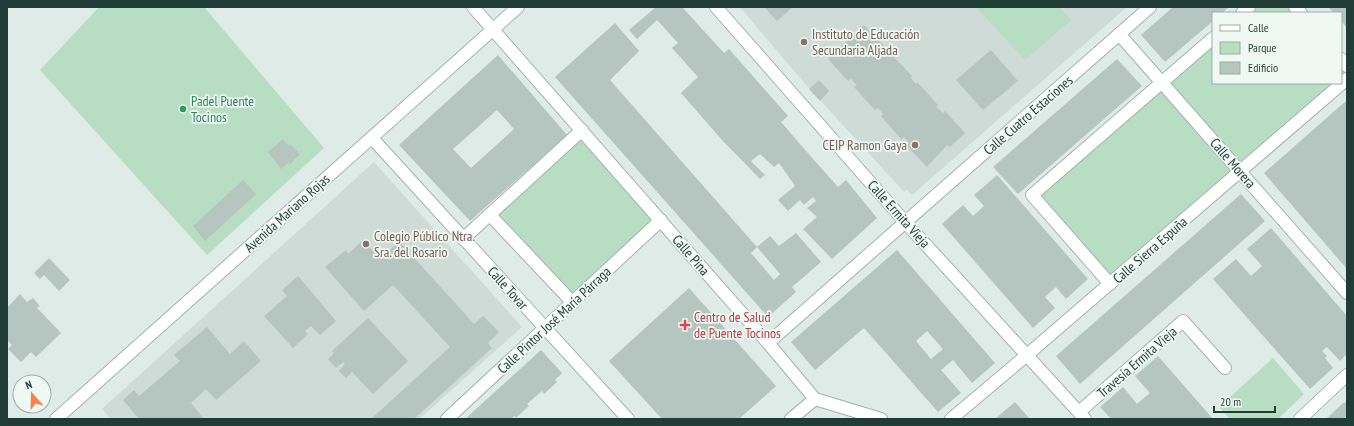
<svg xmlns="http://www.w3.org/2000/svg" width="1354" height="426" viewBox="0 0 1354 426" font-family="'PT Sans Narrow',sans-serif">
<rect width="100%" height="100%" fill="#dfebe7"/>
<!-- built -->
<g fill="#cedbd6">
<path d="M740 7H1127L912 195 907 190 904 192 799 77Z"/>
<path d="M374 162 522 327 419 419H111L102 409Z"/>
</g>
<!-- park -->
<g fill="#b7dec3">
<path d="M99 7H204L324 148 207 255 40 70Z"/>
<path d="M976 7H1059L1071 20 1025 60Z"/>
<path d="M1249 7H1295L1301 13H1242Z"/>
<path d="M1213 38V83H1341V59L1347 66V79L1110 284 1032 195Z"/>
<path d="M582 130 661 220 573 303 490 215Z"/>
<path d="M1273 358 1304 394 1278 419H1230L1219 407Z"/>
</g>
<!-- building -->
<g fill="#b5c6c0" fill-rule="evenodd">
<path d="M656 7H682L724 53 729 49 788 116 781 122 800 144 838 187 846 180 877 218 832 259 803 229 817 217 807 208 816 201 813 197 804 205 800 200 788 211 778 200 795 186 784 170 779 163 774 167 760 154 751 161 765 175 760 179 722 140 681 93 698 77 672 48 678 43 657 20 637 39 629 30Z"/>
<path d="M764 7H793L777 21Z"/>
<path d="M1173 7H1229L1222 13H1213V21L1165 62 1141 35Z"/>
<path d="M1328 7H1347V28L1341 21V13H1334Z"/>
<path d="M615 23 639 51 610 80 757 247 751 253 774 280 780 274 757 247 770 236 779 246 796 233 821 262 792 287 796 292 768 317 555 77Z"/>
<path d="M864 25 886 48 884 50 889 55 891 54 912 76 911 78 916 84 917 82 938 105 936 107 943 113 945 111 965 133 950 147 947 145 927 167 907 146 909 143 904 137 901 139 881 116 883 114 878 108 875 110 854 87 857 85 851 79 848 81 828 59Z"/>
<path d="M991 50 1018 81 983 110 956 80Z"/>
<path d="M498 55 567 135 470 221 399 145ZM497 110 514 129 471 168 453 149Z"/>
<path d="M1117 59 1142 86 1018 194 993 167Z"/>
<path d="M819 80 829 91 820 101 809 89Z"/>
<path d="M1347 100V269L1264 173Z"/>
<path d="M283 139 289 146 291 145 300 154 290 164 289 162 281 169 268 152Z"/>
<path d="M997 175 1088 279 1066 299 1056 287 1045 297 1055 308 1033 328 942 224 963 205 973 216 984 206 974 195Z"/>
<path d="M243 180 256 194 205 241 193 226Z"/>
<path d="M1241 194 1265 221 1080 384 1056 356Z"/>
<path d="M1271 228 1347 316V354L1340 361 1327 347 1322 351 1327 356 1325 358 1333 368 1310 389 1213 279 1236 259 1251 276 1262 266 1247 249Z"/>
<path d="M363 240 381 259 399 241 474 324 483 316 499 332 488 343 492 348 414 419H371L450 347 393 285 364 311 325 267 346 250 348 254Z"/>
<path d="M897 250 995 363 972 383 953 360 941 370 961 393 938 412 864 328 815 370 791 342ZM927 331 943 349 931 359 916 341Z"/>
<path d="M49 258 70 280 59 291 44 275 40 279 34 273Z"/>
<path d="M298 276 336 321 320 335 311 326 305 331 308 334 293 348 264 316 287 296 282 290Z"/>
<path d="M689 288 776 386 739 419H662L609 361Z"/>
<path d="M20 294 27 302 33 298 40 306 37 308 61 333 36 357 31 352 21 362 8 349 12 345 7 340V308Z"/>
<path d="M368 318 408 361 373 394 352 372 346 378 339 371 345 364 343 362 336 368 328 359 334 353 332 351Z"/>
<path d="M207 327 230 354 244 341 261 361 216 400 206 389 191 403 204 419H139L123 400 134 390 139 396 180 361 174 355Z"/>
<path d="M541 350 562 373 555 380 557 382 544 394 542 391 527 404 529 406 516 418 515 416 511 419H465Z"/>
<path d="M1158 356 1213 419H1111L1100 407 1123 387 1137 404 1150 393 1135 376Z"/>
<path d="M1015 402 1030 419H995Z"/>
<path d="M1347 402V419H1326L1343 403Z"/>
</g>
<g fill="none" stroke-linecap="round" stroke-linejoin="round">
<!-- street casing -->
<g stroke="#a2b3ae" stroke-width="14">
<g id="street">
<path d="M473 7 768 343 1150 7"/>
<path d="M716 7 906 223 1085 419"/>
<path d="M1295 7 1301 13"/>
<path d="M1242 13 1249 7"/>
<path d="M1119 34 1347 293"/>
<path d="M1341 59 1347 66"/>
<path d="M372 138 628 419"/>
<path d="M490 215 573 303"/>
<path d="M463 239 582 130"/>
<path d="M1110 284 1032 195 1213 38"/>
<path d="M768 343 815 399"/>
<path d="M1079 412 1183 321 1225 368"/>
<path d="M56 419 518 7"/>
<path d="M447 419 661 220"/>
<path d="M791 419 815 399 881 419"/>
<path d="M951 419 1027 355 1347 79"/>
<path d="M1300 419 1347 375"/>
</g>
</g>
<!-- street -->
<use href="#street" stroke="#fff" stroke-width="12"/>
</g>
<!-- markers -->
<g fill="#8d6e63" stroke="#f0f8f4" stroke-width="1.5">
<circle cx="804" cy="42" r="4"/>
<circle cx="915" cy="145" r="4"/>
<circle cx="366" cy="244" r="4"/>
</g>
<circle fill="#2e9e5b" stroke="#f0f8f4" stroke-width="1.5" cx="183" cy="109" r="4"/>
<path fill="#e0444e" stroke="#f0f8f4" stroke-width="1.5" d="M683 319h4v4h4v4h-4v4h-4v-4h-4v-4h4z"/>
<g text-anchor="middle" stroke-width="3.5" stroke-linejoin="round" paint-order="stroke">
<!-- education labels -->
<g font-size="14" fill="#785e54" stroke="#f0f8f4" text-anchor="start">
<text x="812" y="39">Instituto de Educación<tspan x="812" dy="16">Secundaria Aljada</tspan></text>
<text x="907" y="150" text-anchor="end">CEIP Ramon Gaya</text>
<text x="374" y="241">Colegio Público Ntra.<tspan x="374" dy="16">Sra. del Rosario</tspan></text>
</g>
<!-- leisure labels -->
<g font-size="14" fill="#27864d" stroke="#f0f8f4" text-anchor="start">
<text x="191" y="106">Padel Puente<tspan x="191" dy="16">Tocinos</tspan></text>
</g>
<!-- street labels -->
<g font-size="14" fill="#1f3c36" stroke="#f0f8f4">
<text transform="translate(1028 115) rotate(-41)" y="5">Calle Cuatro Estaciones</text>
<text transform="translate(1233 163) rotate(49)" y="5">Calle Morera</text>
<text transform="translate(287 213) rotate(-42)" y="5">Avenida Mariano Rojas</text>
<text transform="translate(899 214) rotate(48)" y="5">Calle Ermita Vieja</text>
<text transform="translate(1150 250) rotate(-41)" y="5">Calle Sierra Espuña</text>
<text transform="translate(691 255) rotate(49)" y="5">Calle Pina</text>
<text transform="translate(508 288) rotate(48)" y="5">Calle Tovar</text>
<text transform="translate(554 320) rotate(-43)" y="5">Calle Pintor José María Párraga</text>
<text transform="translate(1137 362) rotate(-41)" y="5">Travesía Ermita Vieja</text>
</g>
<!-- health labels -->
<g font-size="14" fill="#be3a42" stroke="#f0f8f4" text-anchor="start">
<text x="694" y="322">Centro de Salud<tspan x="694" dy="16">de Puente Tocinos</tspan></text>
</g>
</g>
<!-- border -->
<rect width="1354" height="426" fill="none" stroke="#1f3c36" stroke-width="16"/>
<!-- legend -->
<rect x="1212" y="12" width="130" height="72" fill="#f0f8f4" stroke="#9cada8"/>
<rect x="1220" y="25" width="20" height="6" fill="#ffffff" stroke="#9cada8"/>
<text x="1248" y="32" font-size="12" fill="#1f3c36">Calle</text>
<rect x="1220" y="42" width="20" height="12" fill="#b7dec3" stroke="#9cada8"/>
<text x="1248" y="52" font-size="12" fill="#1f3c36">Parque</text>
<rect x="1220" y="62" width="20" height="12" fill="#b5c6c0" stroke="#9cada8"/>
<text x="1248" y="72" font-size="12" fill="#1f3c36">Edificio</text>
<!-- north arrow -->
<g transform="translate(32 394) rotate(340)"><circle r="19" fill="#f0f8f4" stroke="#9cada8"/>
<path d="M0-3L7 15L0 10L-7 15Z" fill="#f98150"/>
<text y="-6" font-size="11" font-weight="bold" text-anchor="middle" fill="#1f3c36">N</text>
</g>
<!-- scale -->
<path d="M1214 406v6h61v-6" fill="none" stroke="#1f3c36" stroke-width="2"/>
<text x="1220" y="406" font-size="12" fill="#1f3c36" stroke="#f0f8f4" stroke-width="3" paint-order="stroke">20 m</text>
</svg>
